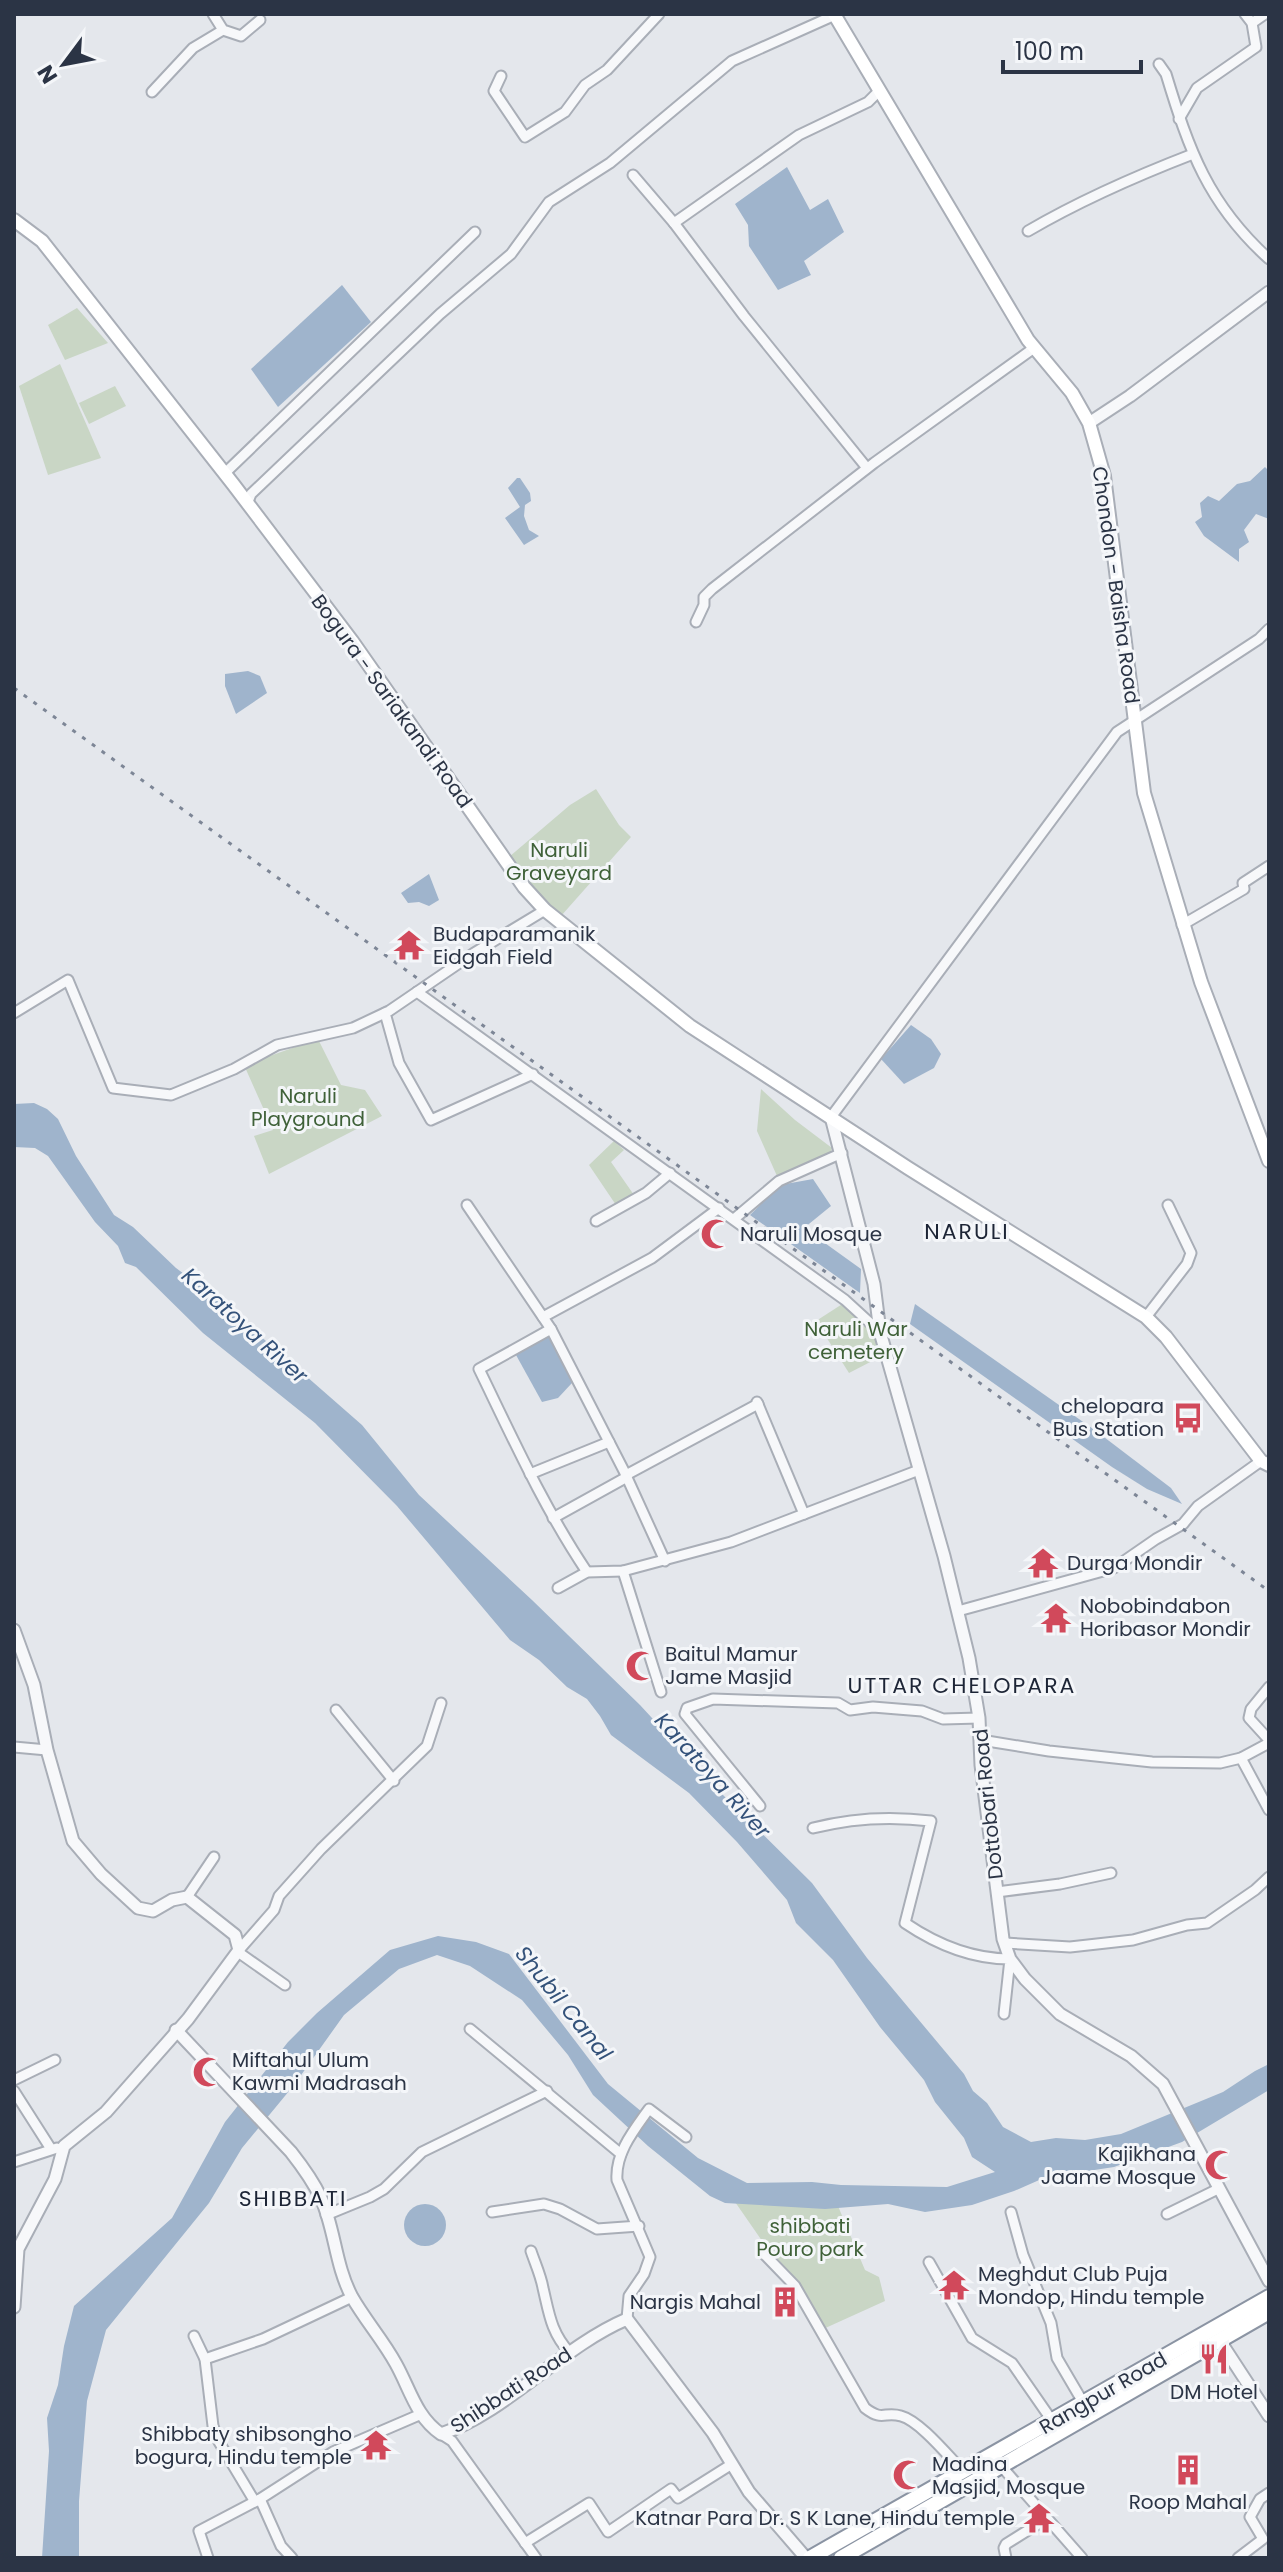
<svg xmlns="http://www.w3.org/2000/svg" width="1283" height="2572" viewBox="0 0 1283 2572" font-family="Poppins,sans-serif">
<rect width="100%" height="100%" fill="#e4e7ec"/>
<!-- green -->
<g fill="#c9d6c5">
<path d="M77 308 108 343 65 360 48 325Z"/>
<path d="M60 364 101 458 48 475 19 386Z"/>
<path d="M115 386 126 406 89 424 79 403Z"/>
<path d="M596 789 619 825 631 837 561 916 530 884 509 857 570 805Z"/>
<path d="M318 1039 341 1085 365 1090 382 1116 269 1174 254 1136 273 1130 244 1065Z"/>
<path d="M761 1089 795 1120 832 1148 829 1156 777 1176 757 1131Z"/>
<path d="M614 1141 624 1150 611 1162 634 1195 616 1205 589 1165Z"/>
<path d="M847 1301 880 1332 878 1358 849 1373 816 1321Z"/>
<path d="M733 2199H835L865 2270 879 2277 885 2301 821 2330 790 2273 767 2248Z"/>
</g>
<!-- water -->
<g fill="#9fb4cc">
<path d="M787 167 810 210 828 199 844 232 804 261 811 275 778 290 749 246 748 225 735 204Z"/>
<path d="M342 285 371 322 278 407 251 369Z"/>
<path d="M1265 467 1269 471V519L1256 514 1244 530 1249 542 1239 549V562L1204 536 1195 522 1202 517 1200 503 1208 496 1219 501 1237 484 1250 481Z"/>
<path d="M517 478H520L530 493 531 501 525 505 524 516 529 530 539 536 524 545 505 518 520 507 508 488Z"/>
<path d="M248 671 260 676 267 693 236 714 225 686V674Z"/>
<path d="M429 874 439 900 429 906 419 902 408 903 401 893Z"/>
<path d="M911 1025 931 1039 941 1054 934 1068 904 1084 881 1059Z"/>
<path d="M34 1103 47 1109 58 1119 76 1156 114 1215 133 1227 176 1268 218 1299 362 1425 419 1495 532 1600 640 1705 724 1796 812 1883 867 1958 964 2074 973 2091 987 2103 1003 2127 1031 2142 1056 2138 1085 2140 1121 2134 1223 2092 1255 2071 1269 2064V2090L1182 2142 1114 2167 1075 2173 1062 2170 1014 2191 972 2205 925 2212 888 2204 825 2209 725 2203 710 2196 648 2146 593 2095 568 2055 522 2000 470 1966 437 1955 399 1969 344 2015 294 2085 242 2148 209 2203 106 2330 87 2401 79 2501V2558H42L49 2451 47 2418 58 2385 64 2346 74 2306 172 2218 225 2122 288 2042 317 2013 390 1950 438 1936 476 1942 509 1954 608 2084 698 2158 747 2183 812 2182 841 2185 947 2187 995 2172 972 2157 964 2138 935 2102 924 2080 880 2027 833 1960 796 1923 787 1900 737 1842 689 1793 611 1735 600 1716 587 1699 567 1687 539 1660 510 1640 397 1506 315 1423 203 1333 136 1267 125 1263 118 1246 95 1222 48 1156 35 1148 14 1147V1104Z"/>
<path d="M813 1179 831 1206 804 1228 861 1269 860 1293 750 1215 780 1185Z"/>
<path d="M915 1304 1096 1431 1171 1488 1182 1504 1147 1489 1112 1467 910 1324Z"/>
<path d="M549 1334 572 1376V1383L558 1398 542 1402 516 1355Z"/>
<circle cx="425" cy="2225" r="21"/>
</g>
<g fill="none" stroke-linecap="round" stroke-linejoin="round">
<!-- minor casing -->
<g stroke="#a9aeb7" stroke-width="13">
<g id="minor">
<path d="M213 14 223 30 241 36 260 20"/>
<path d="M1252 23 1265 14"/>
<path d="M1159 64 1166 74C1189 150 1208 204 1269 259"/>
<path d="M501 76 494 91 525 137 565 112 585 85 607 70 659 14"/>
<path d="M152 92 193 48 223 30"/>
<path d="M1179 119 1197 88 1256 47 1252 23 1245 14"/>
<path d="M633 175 674 223 799 135 868 102 879 91"/>
<path d="M674 223 744 316 867 468"/>
<path d="M1028 231C1081 200 1136 176 1193 154"/>
<path d="M224 474 475 232"/>
<path d="M247 504 251 494 440 314 511 254 549 202 610 163 732 61 835 15"/>
<path d="M696 622 704 605V597L712 589 874 463 1034 348"/>
<path d="M1182 925 1244 889 1243 883 1269 866"/>
<path d="M417 992 845 1300 880 1332"/>
<path d="M14 1013 68 980 113 1088 171 1095 234 1069 277 1045 353 1028 389 1011 474 953 545 910"/>
<path d="M385 1013 399 1063 431 1120 533 1074"/>
<path d="M831 1117 1117 732 1259 639 1269 629"/>
<path d="M467 1205 551 1329 624 1471 665 1561"/>
<path d="M734 1219 779 1181 842 1153"/>
<path d="M596 1221 646 1193 670 1173"/>
<path d="M543 1317 652 1258 719 1208"/>
<path d="M1146 1317 1187 1264 1191 1253 1168 1205"/>
<path d="M551 1329 479 1369C513 1439 544 1508 587 1572"/>
<path d="M757 1402 804 1514"/>
<path d="M530 1474 609 1442"/>
<path d="M626 1475 758 1404"/>
<path d="M553 1518 627 1477"/>
<path d="M623 1571 661 1692"/>
<path d="M558 1588 587 1572 623 1571 731 1542 919 1470"/>
<path d="M958 1611 1114 1568 1156 1539 1183 1524 1198 1506 1261 1461"/>
<path d="M1269 1687 1251 1709 1249 1718 1269 1740"/>
<path d="M336 1710 394 1781"/>
<path d="M981 1740 1049 1751 1152 1762 1220 1763 1241 1758 1269 1743"/>
<path d="M14 1747 47 1750"/>
<path d="M1241 1758 1269 1810"/>
<path d="M760 1806 685 1714 687 1708 713 1699 838 1703 850 1710 873 1707 922 1711 943 1719 979 1718"/>
<path d="M813 1828C852 1818 891 1816 931 1821L905 1923C936 1944 972 1959 1010 1959L1004 2014"/>
<path d="M997 1892 1060 1884 1111 1873"/>
<path d="M187 1897 214 1857"/>
<path d="M1005 1943 1070 1947 1133 1940 1187 1925 1207 1923 1255 1890 1269 1877"/>
<path d="M239 1950 274 1910 279 1896 321 1849 427 1746 441 1703"/>
<path d="M238 1952 285 1985"/>
<path d="M470 2029 621 2154"/>
<path d="M14 2080 55 2060"/>
<path d="M14 2091 51 2149"/>
<path d="M14 2162 57 2148"/>
<path d="M492 2212 544 2204 560 2209 597 2229 639 2226"/>
<path d="M1011 2212 1023 2255 1051 2323 1057 2358 1084 2404"/>
<path d="M1167 2214 1218 2189"/>
<path d="M326 2215 370 2197 384 2189 422 2152 547 2091"/>
<path d="M531 2251C535 2263 541 2276 543 2288 549 2313 551 2333 570 2353"/>
<path d="M765 2255 795 2286 865 2408C883 2422 884 2411 901 2416 920 2421 949 2457 963 2471"/>
<path d="M929 2262 972 2338 1012 2363 1053 2422"/>
<path d="M627 2319 629 2296 644 2274 650 2257 617 2180C615 2153 634 2130 649 2109L686 2137"/>
<path d="M194 2336 205 2359 213 2426 219 2442 255 2502"/>
<path d="M205 2359 263 2339 352 2297"/>
<path d="M441 2434 452 2441 536 2558"/>
<path d="M1002 2467 1082 2558"/>
<path d="M260 2499 281 2546 292 2558"/>
<path d="M525 2543 589 2503 608 2532 671 2489 678 2498 732 2464"/>
<path d="M208 2558 199 2531 260 2499 333 2452 419 2415"/>
<path d="M1006 2558 1004 2548 1006 2544 1046 2519"/>
<path d="M1238 2558 1263 2539 1250 2517 1260 2499 1269 2493"/>
</g>
</g>
<!-- tertiary casing -->
<g stroke="#a9aeb7" stroke-width="15">
<g id="tertiary">
<path d="M1089 423 1130 396 1269 292"/>
<path d="M831 1117 874 1284 880 1332 944 1556 969 1658 979 1718 981 1765 1003 1939 1010 1959 1025 1979 1060 2014 1131 2056 1163 2084 1269 2281"/>
<path d="M14 1630 34 1685 47 1750 73 1841 101 1874 138 1908 153 1911 172 1900 187 1897 235 1935 239 1950 188 2019 106 2112 64 2146 55 2179 18 2249 14 2307"/>
<path d="M176 2030 291 2152C302 2166 313 2181 321 2198 335 2229 335 2265 352 2297 365 2320 383 2340 396 2364 410 2389 416 2417 441 2434 507 2412 561 2347 627 2319L713 2433 749 2492 806 2558"/>
<path d="M1220 2341 1269 2416"/>
</g>
</g>
<!-- secondary casing -->
<g stroke="#a9aeb7" stroke-width="16">
<g id="secondary">
<path d="M834 14 1028 340 1072 393 1089 423 1104 476 1144 793 1201 982 1269 1161"/>
<path d="M14 220 42 241 233 484 352 641 524 887 545 910 690 1026 908 1168 1146 1317 1166 1337 1261 1461 1269 1465"/>
</g>
</g>
<!-- trunk casing -->
<g stroke="#8b94a3" stroke-width="18">
<g id="trunk">
<path d="M810 2558 1269 2297"/>
<path d="M841 2558 1269 2312"/>
</g>
</g>
<!-- minor -->
<use href="#minor" stroke="#f7f8fa" stroke-width="9"/>
<!-- tertiary -->
<use href="#tertiary" stroke="#f7f8fa" stroke-width="11"/>
<!-- secondary -->
<use href="#secondary" stroke="#fff" stroke-width="12"/>
<!-- trunk -->
<use href="#trunk" stroke="#fff" stroke-width="14"/>
<!-- rail -->
<path stroke="#7d8696" stroke-width="3" stroke-dasharray="4 8" stroke-linecap="butt" d="M14 688 1269 1591"/>
</g>
<!-- icons -->
<defs>
<g id="temple-bare" transform="scale(2.4)"><path d="M0-6L5-2H3V0L6.5 2.5H4V6H1.5V3h-3V6H-4V2.5H-6.5L-3 0V-2H-5Z" fill="#d1495b" stroke="#f4f6f9" stroke-width="2.5" paint-order="stroke"/></g>
<g id="mosque-bare" transform="scale(2.4)"><path d="M3.5-4.9A6 6 0 1 0 3.5 4.9A5 5 0 1 1 3.5-4.9Z" fill="#d1495b" stroke="#f4f6f9" stroke-width="2.5" paint-order="stroke"/></g>
<g id="bus-bare" transform="scale(2.4)"><path d="M-5-6H5V4H4V6H2V4H-2V6H-4V4H-5ZM-3.5-4V0h7V-4ZM-3.5 1.2v1.5H-2V1.2ZM2 1.2v1.5H3.5V1.2Z" fill="#d1495b" stroke="#f4f6f9" stroke-width="2.5" paint-order="stroke"/></g>
<g id="building-bare" transform="scale(2.4)"><path d="M-4-6H4V6H1V3H-1V6H-4ZM-2.5-4.3h1.7v1.8h-1.7ZM.8-4.3h1.7v1.8H.8ZM-2.5-1h1.7V.8h-1.7ZM.8-1h1.7V.8H.8Z" fill="#d1495b" stroke="#f4f6f9" stroke-width="2.5" paint-order="stroke"/></g>
<g id="restaurant-bare" transform="scale(2.4)"><path d="M-5-6h1v4h1v-4h1v4h1v-4h1v5L-1.5 .5V6h-2V.5L-5-1ZM5-6V6H3V1.5H1.5Q1.5-4 5-6Z" fill="#d1495b" stroke="#f4f6f9" stroke-width="2.5" paint-order="stroke"/></g>
</defs>
<g fill-rule="evenodd">
<use href="#temple-bare" x="409" y="945"/>
<use href="#mosque-bare" x="716" y="1234"/>
<use href="#bus-bare" x="1188" y="1418"/>
<use href="#temple-bare" x="1043" y="1563"/>
<use href="#temple-bare" x="1056" y="1618"/>
<use href="#mosque-bare" x="641" y="1666"/>
<use href="#mosque-bare" x="208" y="2072"/>
<use href="#mosque-bare" x="1220" y="2165"/>
<use href="#temple-bare" x="954" y="2285"/>
<use href="#building-bare" x="785" y="2302"/>
<use href="#restaurant-bare" x="1214" y="2359"/>
<use href="#temple-bare" x="376" y="2445"/>
<use href="#building-bare" x="1188" y="2470"/>
<use href="#mosque-bare" x="908" y="2475"/>
<use href="#temple-bare" x="1039" y="2518"/>
</g>
<g text-anchor="middle" stroke-width="6" stroke-linejoin="round" paint-order="stroke">
<!-- street labels -->
<g font-size="20" fill="#2b3445" stroke="#f4f6f9">
<text transform="translate(1116 585) rotate(82)" y="7">Chondon - Baisha Road</text>
<text transform="translate(392 701) rotate(54)" y="7">Bogura - Sariakandi Road</text>
<text transform="translate(988 1804) rotate(-96)" y="7">Dottobari Road</text>
<text transform="translate(511 2390) rotate(-33)" y="7">Shibbati Road</text>
<text transform="translate(1103 2393) rotate(-30)" y="7">Rangpur Road</text>
</g>
<!-- park labels -->
<g font-size="20" fill="#3f6138" stroke="#f4f6f9">
<text x="559" y="857">Naruli<tspan x="559" dy="23">Graveyard</tspan></text>
<text x="308" y="1103">Naruli<tspan x="308" dy="23">Playground</tspan></text>
<text x="856" y="1336">Naruli War<tspan x="856" dy="23">cemetery</tspan></text>
<text x="810" y="2233">shibbati<tspan x="810" dy="23">Pouro park</tspan></text>
</g>
<!-- poi labels -->
<g font-size="20" fill="#2b3445" stroke="#f4f6f9" text-anchor="start">
<text x="433" y="941">Budaparamanik<tspan x="433" dy="23">Eidgah Field</tspan></text>
<text x="740" y="1241">Naruli Mosque</text>
<text x="1164" y="1413" text-anchor="end">chelopara<tspan x="1164" dy="23">Bus Station</tspan></text>
<text x="1067" y="1570">Durga Mondir</text>
<text x="1080" y="1613">Nobobindabon<tspan x="1080" dy="23">Horibasor Mondir</tspan></text>
<text x="665" y="1661">Baitul Mamur<tspan x="665" dy="23">Jame Masjid</tspan></text>
<text x="232" y="2067">Miftahul Ulum<tspan x="232" dy="23">Kawmi Madrasah</tspan></text>
<text x="1196" y="2161" text-anchor="end">Kajikhana<tspan x="1196" dy="23">Jaame Mosque</tspan></text>
<text x="978" y="2281">Meghdut Club Puja<tspan x="978" dy="23">Mondop, Hindu temple</tspan></text>
<text x="761" y="2309" text-anchor="end">Nargis Mahal</text>
<text x="1214" y="2399" text-anchor="middle">DM Hotel</text>
<text x="352" y="2441" text-anchor="end">Shibbaty shibsongho<tspan x="352" dy="23">bogura, Hindu temple</tspan></text>
<text x="932" y="2471">Madina<tspan x="932" dy="23">Masjid, Mosque</tspan></text>
<text x="1188" y="2509" text-anchor="middle">Roop Mahal</text>
<text x="1015" y="2525" text-anchor="end">Katnar Para Dr. S K Lane, Hindu temple</text>
</g>
<!-- neighbourhood labels -->
<g font-size="22" letter-spacing="2" fill="#1d2536" stroke="#f4f6f9">
<text x="967" y="1239">NARULI</text>
<text x="962" y="1693">UTTAR CHELOPARA</text>
<text x="293" y="2206">SHIBBATI</text>
</g>
<!-- water labels -->
<g font-size="22" font-style="italic" fill="#34527a" stroke="#f4f6f9">
<text transform="translate(245 1325) rotate(42)" y="8">Karatoya River</text>
<text transform="translate(713 1775) rotate(48)" y="8">Karatoya River</text>
<text transform="translate(564 2003) rotate(51)" y="8">Shubil Canal</text>
</g>
</g>
<!-- border -->
<rect width="1283" height="2572" fill="none" stroke="#2b3445" stroke-width="32"/>
<!-- north arrow -->
<g transform="translate(64 64) rotate(238)" stroke="#f4f6f9" stroke-width="6" paint-order="stroke">
<path d="M0-6L14 30L0 20L-14 30Z" fill="#2b3445"/>
<text y="-12" font-size="22" font-weight="bold" text-anchor="middle" fill="#2b3445">N</text>
</g>
<!-- scale -->
<path d="M1003 60v12h138v-12" fill="none" stroke="#2b3445" stroke-width="4"/>
<text x="1015" y="60" font-size="24" fill="#2b3445" stroke="#f4f6f9" stroke-width="6" paint-order="stroke">100 m</text>
</svg>
